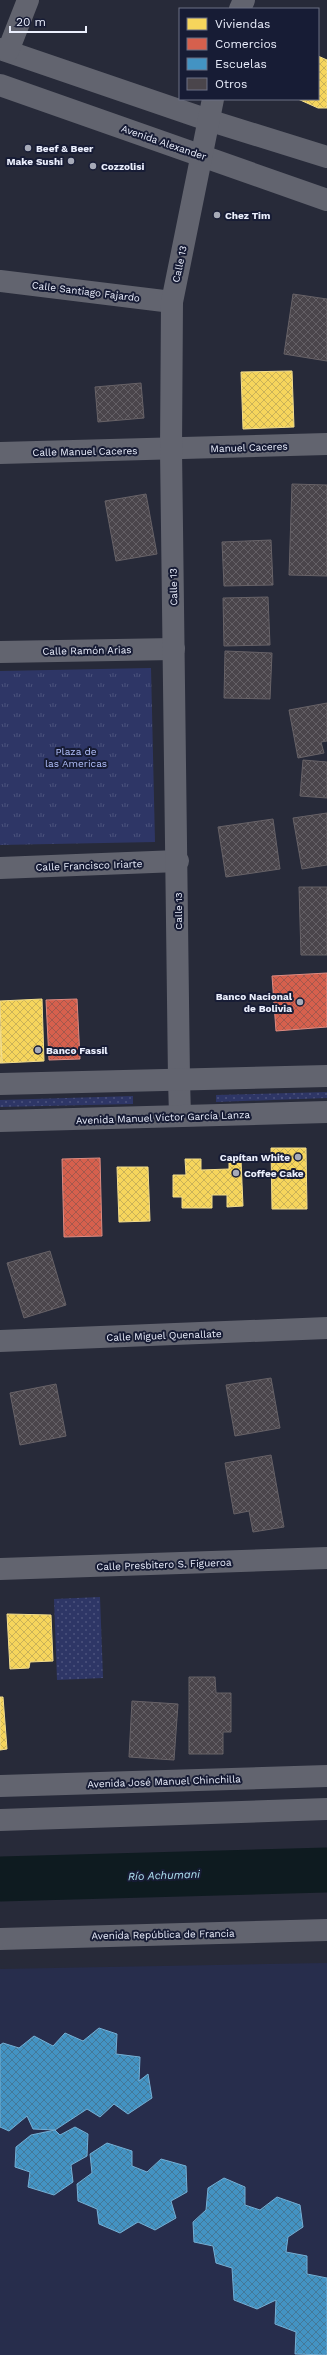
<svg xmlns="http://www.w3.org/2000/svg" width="327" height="2355" viewBox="0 0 327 2355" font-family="'Work Sans',sans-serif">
<defs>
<pattern id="grass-dots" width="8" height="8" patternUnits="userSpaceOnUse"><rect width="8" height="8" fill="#2e3666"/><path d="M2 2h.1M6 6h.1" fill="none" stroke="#4c537d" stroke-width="1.8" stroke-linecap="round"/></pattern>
<pattern id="park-tufts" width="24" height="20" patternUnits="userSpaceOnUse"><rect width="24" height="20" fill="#2e3666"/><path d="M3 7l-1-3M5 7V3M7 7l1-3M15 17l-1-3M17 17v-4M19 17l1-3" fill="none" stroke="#4c537d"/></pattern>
<pattern id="homes-cross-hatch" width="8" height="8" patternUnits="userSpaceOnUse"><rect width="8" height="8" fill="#f6d55c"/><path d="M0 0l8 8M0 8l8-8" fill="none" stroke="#cab258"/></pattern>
<pattern id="shops-cross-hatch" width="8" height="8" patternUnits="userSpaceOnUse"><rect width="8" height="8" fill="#d6604d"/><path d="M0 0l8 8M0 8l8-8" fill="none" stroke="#a4584d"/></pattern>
<pattern id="schools-cross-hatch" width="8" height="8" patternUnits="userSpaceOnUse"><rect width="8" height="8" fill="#4393c3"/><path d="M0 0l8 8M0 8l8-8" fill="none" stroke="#447999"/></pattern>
<pattern id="building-cross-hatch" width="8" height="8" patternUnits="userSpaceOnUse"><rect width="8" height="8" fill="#4a454b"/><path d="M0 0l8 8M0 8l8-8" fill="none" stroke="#646066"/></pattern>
</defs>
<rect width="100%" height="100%" fill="#272a39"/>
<!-- built -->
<path fill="#272d4c" d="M327 1963V2355H0V1969Z"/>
<!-- grass -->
<g fill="url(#grass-dots)">
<path d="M327 1092V1098L216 1102V1095Z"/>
<path d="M133 1096V1104L0 1107V1100Z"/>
<path d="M100 1597 103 1678 57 1680 54 1599Z"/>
</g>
<!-- park -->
<path fill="url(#park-tufts)" d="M151 668 155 842 0 845V671Z"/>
<!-- homes -->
<g fill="url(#homes-cross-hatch)" stroke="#f3dd8c">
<path d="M318 56 327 60V108H318L298 99H318Z"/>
<path d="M292 371 294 427 243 429 241 372Z"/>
<path d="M42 999 44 1061 2 1063 0 1001Z"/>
<path d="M0 1026 2 1063H0Z"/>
<path d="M271 1148H306L307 1209H272Z"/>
<path d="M185 1159H201V1170L229 1169V1160H241L243 1206 227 1207V1195H212V1208H182V1197H173V1175H186Z"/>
<path d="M117 1167H148L150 1221 119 1222Z"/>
<path d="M7 1614 51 1615 53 1661 30 1662 29 1668 10 1669Z"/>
<path d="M0 1697H3L7 1749 0 1750Z"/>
</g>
<!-- shops -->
<g fill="url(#shops-cross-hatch)" stroke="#dc8b82">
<path d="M327 973V1027L276 1031 272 976Z"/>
<path d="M77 999 80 1059 49 1060 46 1000Z"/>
<path d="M100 1158 102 1236 64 1237 62 1159Z"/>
</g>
<!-- schools -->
<g fill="url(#schools-cross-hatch)" stroke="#75afd4">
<path d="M99 2028 117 2034 116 2054 140 2057 139 2081 148 2074 152 2098 128 2114 114 2104 100 2117 87 2109 55 2130 33 2129 27 2116 9 2131 0 2127V2045L3 2043 19 2048 34 2036 53 2046 65 2033 83 2041Z"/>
<path d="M75 2127 88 2134 87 2156 71 2165 73 2182 54 2195 28 2187 30 2172 15 2167 16 2147 31 2135 55 2130 60 2135Z"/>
<path d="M107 2143 132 2151V2166L147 2172 161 2159 186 2166 187 2192 171 2201 176 2218 155 2230 138 2222 120 2233 99 2224 97 2209 78 2201 77 2184 92 2173 90 2154Z"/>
<path d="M224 2178 245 2187V2205L260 2210 277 2197 300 2205 303 2227 288 2237 286 2252 307 2256V2274L327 2278V2355L295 2354 296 2332 275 2324 276 2300 257 2309 234 2300 232 2268 216 2263 213 2246 194 2242 193 2222 206 2210 208 2188Z"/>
</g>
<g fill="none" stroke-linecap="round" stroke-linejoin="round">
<!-- river -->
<path stroke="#0e1b20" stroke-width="45" d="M0 1879 327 1870"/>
</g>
<!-- building -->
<g fill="url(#building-cross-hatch)" stroke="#676267">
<path d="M293 294 327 299V361L284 354Z"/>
<path d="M141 383 144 418 98 422 95 387Z"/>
<path d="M292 484 327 485V576L289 575Z"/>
<path d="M146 494 157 554 116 561 105 501Z"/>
<path d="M271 540 273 585 224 586 222 542Z"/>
<path d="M268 597 270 645 224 646 223 598Z"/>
<path d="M225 651 272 653 270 699 224 698Z"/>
<path d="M327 703V741L321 742 324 753 298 758 289 710Z"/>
<path d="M303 760 327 762V798L300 796Z"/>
<path d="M327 813V865L302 869 293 818Z"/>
<path d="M273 819 280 869 226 877 218 827Z"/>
<path d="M299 887H327V955H301Z"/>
<path d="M50 1251 66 1305 24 1318 7 1263Z"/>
<path d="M271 1378 280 1428 235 1436 226 1385Z"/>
<path d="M56 1384 66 1436 20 1445 10 1393Z"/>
<path d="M271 1455 284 1527 253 1532 249 1511 234 1514 225 1463Z"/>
<path d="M189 1677H215L216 1693H231V1732H223V1754H189Z"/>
<path d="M132 1701 178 1704 174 1760 129 1757Z"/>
</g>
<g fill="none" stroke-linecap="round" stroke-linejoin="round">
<!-- street -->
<g stroke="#62646f" stroke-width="22">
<path d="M240 9 244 0"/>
<path d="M0 49 208 120 327 157"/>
<path d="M8 51 28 0"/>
<path d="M0 85 327 200"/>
<path d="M0 281 172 302"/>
<path d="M0 453 327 444"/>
<path d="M0 652 174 649"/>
<path d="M0 868 178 861"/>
<path d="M179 1079 171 449 172 302 213 99"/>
<path d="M0 1341 327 1328"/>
<path d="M0 1569 327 1558"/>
<path d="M0 1939 327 1930"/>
</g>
<!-- secondary -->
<g stroke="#62646f" stroke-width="22">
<path d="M179 1079 180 1116"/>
<path d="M0 1084 327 1076"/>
<path d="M0 1121 327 1112"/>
<path d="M0 1786 327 1776"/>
<path d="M0 1820 327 1809"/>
</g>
</g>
<!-- markers -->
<g fill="#a6aab8" stroke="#171c35" stroke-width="1.5">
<circle cx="28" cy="148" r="4"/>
<circle cx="71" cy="161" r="4"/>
<circle cx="93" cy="166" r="4"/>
<circle cx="217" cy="215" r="4"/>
<circle cx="300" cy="1002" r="4"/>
<circle cx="38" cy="1050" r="4"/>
<circle cx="298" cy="1157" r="4"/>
<circle cx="236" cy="1173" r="4"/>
</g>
<g text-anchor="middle" stroke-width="4" stroke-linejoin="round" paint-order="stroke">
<!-- street labels -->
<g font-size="10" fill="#ebeffd" stroke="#171c35">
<text transform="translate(164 142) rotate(19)" y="4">Avenida Alexander</text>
<text transform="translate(179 264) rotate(-78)" y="4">Calle 13</text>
<text transform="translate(86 291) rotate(7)" y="4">Calle Santiago Fajardo</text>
<text transform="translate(249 447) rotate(-2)" y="4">Manuel Caceres</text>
<text transform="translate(85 451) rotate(-1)" y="4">Calle Manuel Caceres</text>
<text transform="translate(173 587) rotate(-91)" y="4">Calle 13</text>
<text transform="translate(87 650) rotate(-1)" y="4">Calle Ramón Arias</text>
<text transform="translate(89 865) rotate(-2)" y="4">Calle Francisco Iriarte</text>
<text transform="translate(178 911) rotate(-90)" y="4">Calle 13</text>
<text transform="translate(163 1117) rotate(-2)" y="4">Avenida Manuel Víctor García Lanza</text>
<text transform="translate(164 1335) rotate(-2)" y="4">Calle Miguel Quenallate</text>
<text transform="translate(164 1564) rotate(-2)" y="4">Calle Presbitero S. Figueroa</text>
<text transform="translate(164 1781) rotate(-2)" y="4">Avenida José Manuel Chinchilla</text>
<text transform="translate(163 1934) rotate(-1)" y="4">Avenida República de Francia</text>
</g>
<!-- poi labels -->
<g font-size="10" font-weight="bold" fill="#ebeffd" stroke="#171c35" text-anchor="start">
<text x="36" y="152">Beef &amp; Beer</text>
<text x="63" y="165" text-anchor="end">Make Sushi</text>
<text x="101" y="170">Cozzolisi</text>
<text x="225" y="219">Chez Tim</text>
<text x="292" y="1000" text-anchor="end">Banco Nacional<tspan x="292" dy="12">de Bolivia</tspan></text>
<text x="46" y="1054">Banco Fassil</text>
<text x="290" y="1161" text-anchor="end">Capítan White</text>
<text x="244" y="1177">Coffee Cake</text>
</g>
<!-- park labels -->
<g font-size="10" fill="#b3c1fc" stroke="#171c35">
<text x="76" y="755">Plaza de<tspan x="76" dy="12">las Americas</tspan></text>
</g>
<!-- water labels -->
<g font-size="11" font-style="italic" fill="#afe1f2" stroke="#171c35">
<text transform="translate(164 1875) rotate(-2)" y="4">Río Achumani</text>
</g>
</g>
<!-- legend -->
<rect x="179" y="8" width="140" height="92" fill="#171c35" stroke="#6c7085"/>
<rect x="187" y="18" width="20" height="12" fill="#f6d55c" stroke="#6c7085"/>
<text x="215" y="28" font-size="12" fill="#ebeffd">Viviendas</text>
<rect x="187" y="38" width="20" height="12" fill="#d6604d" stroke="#6c7085"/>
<text x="215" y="48" font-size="12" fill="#ebeffd">Comercios</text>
<rect x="187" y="58" width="20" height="12" fill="#4393c3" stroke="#6c7085"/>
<text x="215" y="68" font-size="12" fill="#ebeffd">Escuelas</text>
<rect x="187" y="78" width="20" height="12" fill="#4a454b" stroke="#6c7085"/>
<text x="215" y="88" font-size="12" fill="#ebeffd">Otros</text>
<!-- scale -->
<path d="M10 26v6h76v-6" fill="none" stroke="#ebeffd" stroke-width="2"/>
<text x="16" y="26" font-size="12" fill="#ebeffd" stroke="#171c35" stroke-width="3" paint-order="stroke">20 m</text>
</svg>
